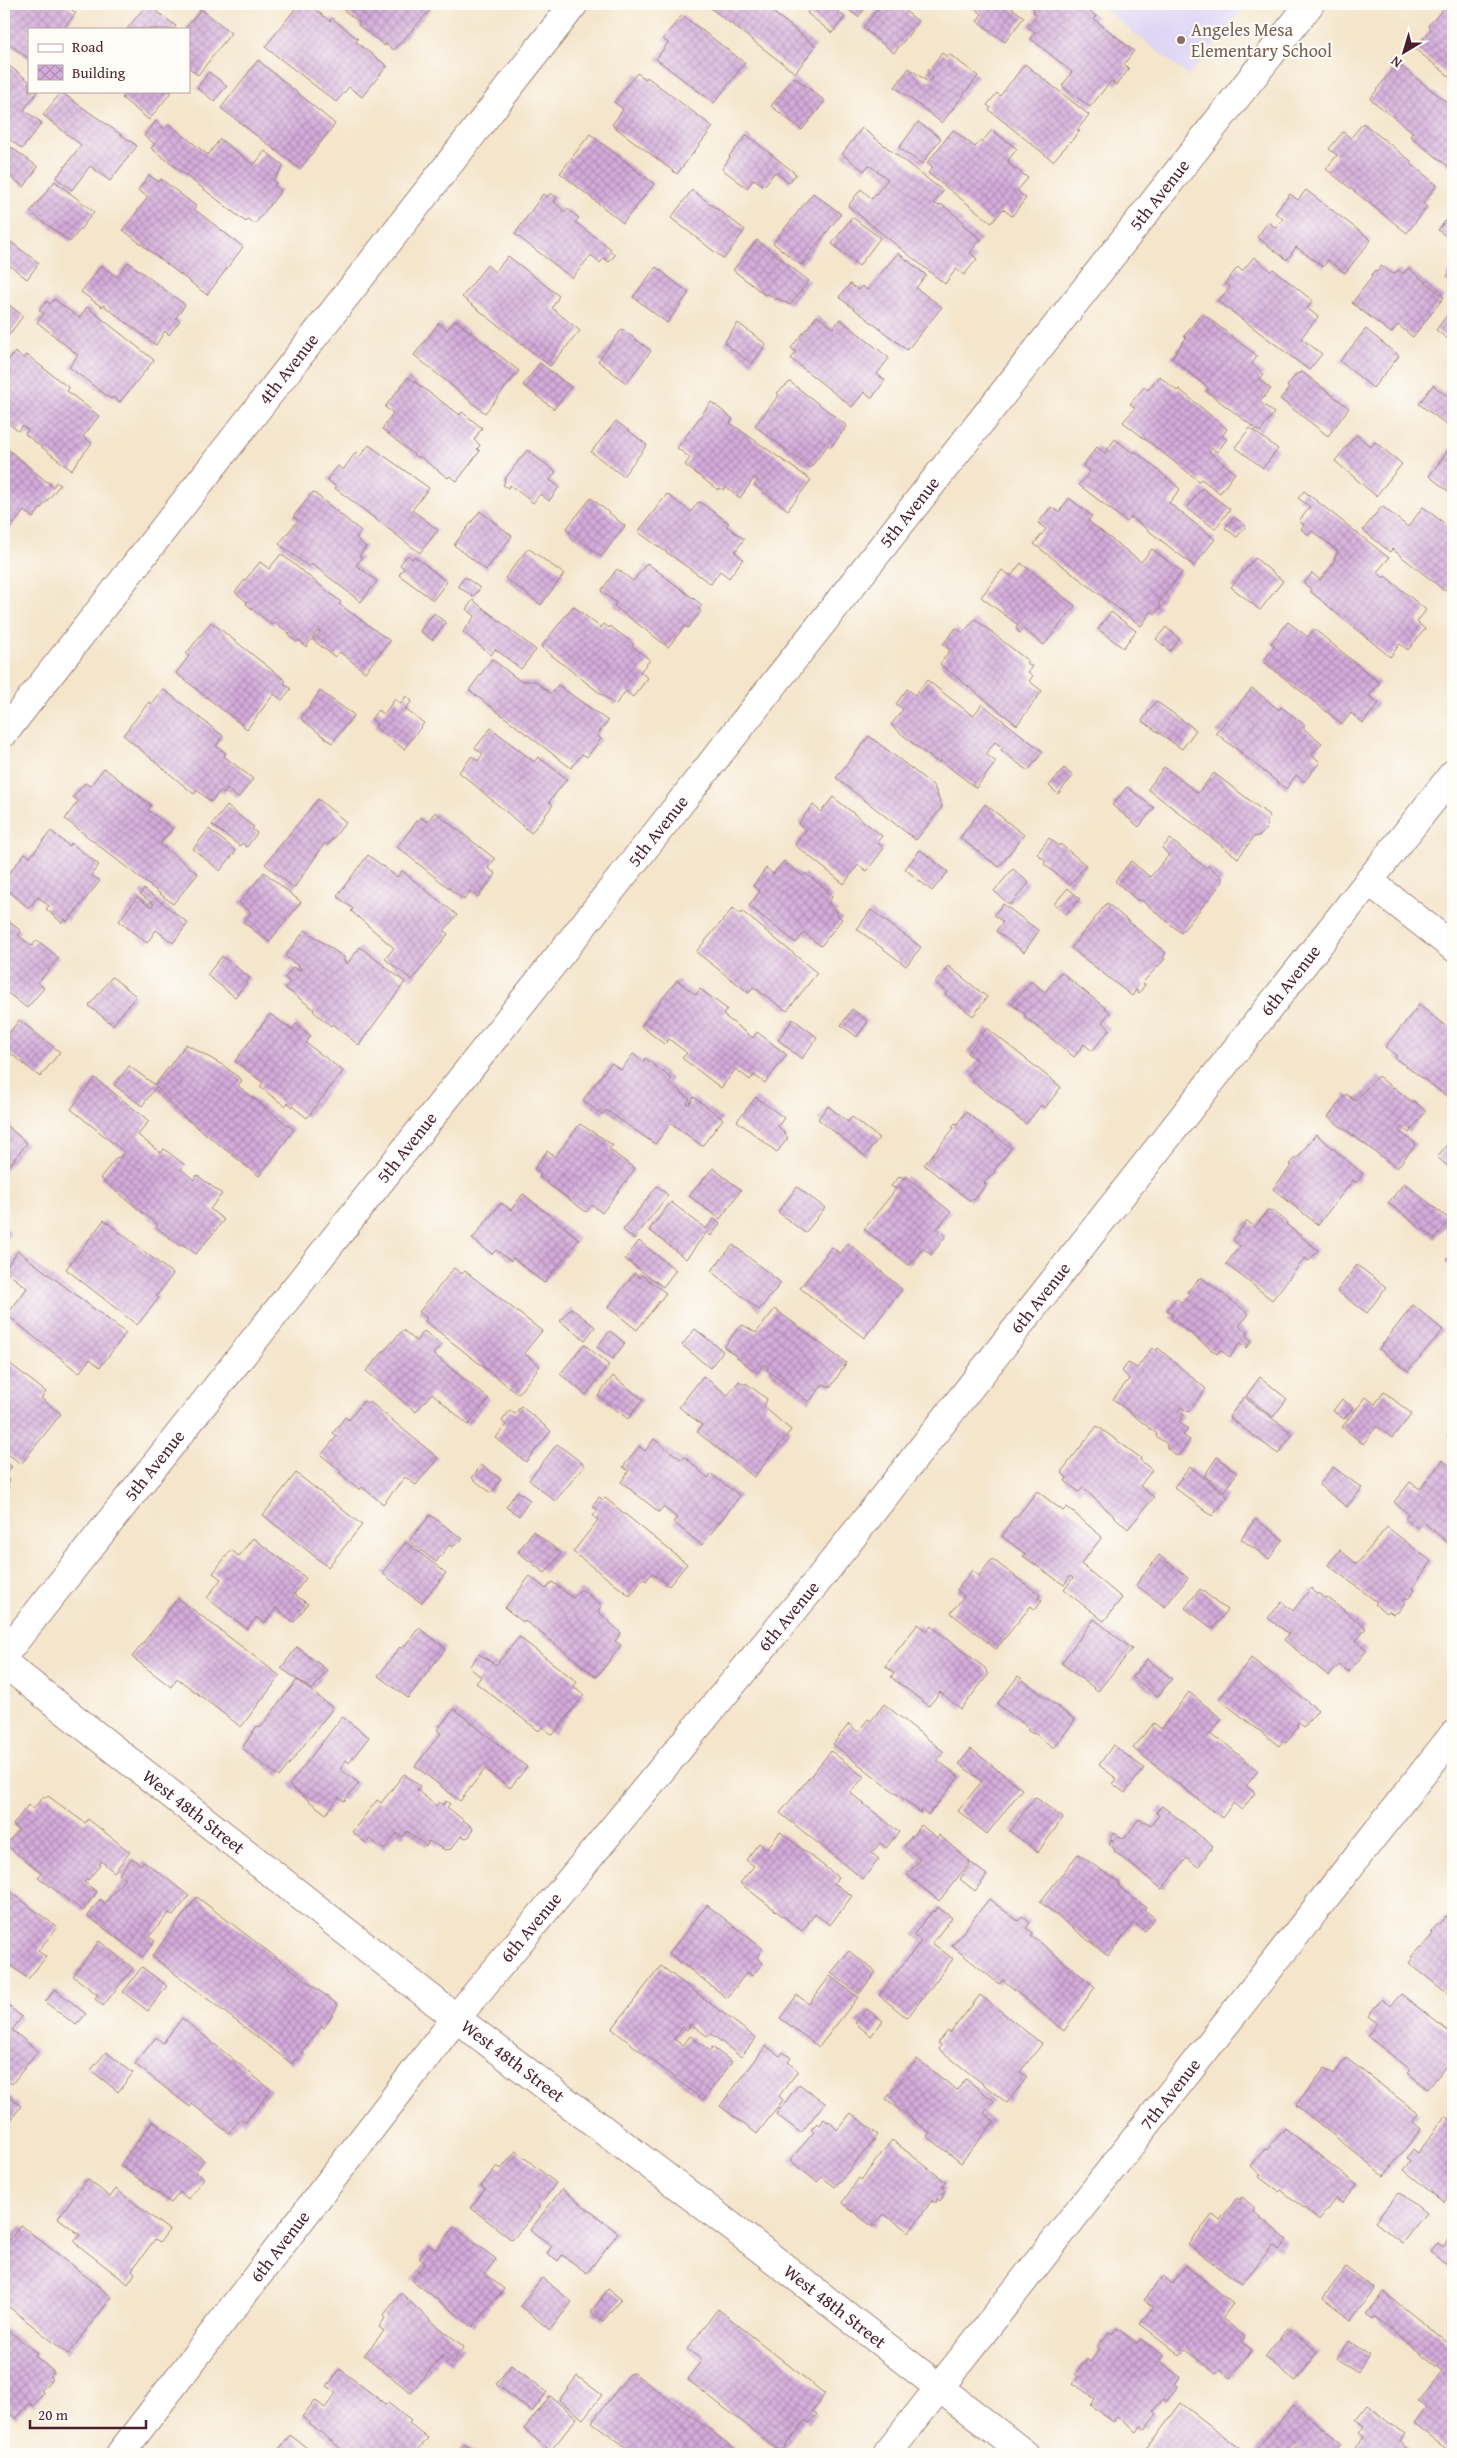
<svg xmlns="http://www.w3.org/2000/svg" width="1457" height="2458" viewBox="0 0 1457 2458" font-family="'Gentium Book Plus',serif">
<defs>
<pattern id="building-cross-hatch" width="8" height="8" patternUnits="userSpaceOnUse" patternTransform="scale(1.25)"><rect width="8" height="8" fill="#d4acdb"/><path d="M0 0l8 8M0 8l8-8" fill="none" stroke="#ae8bb2"/></pattern>
</defs>
<rect width="100%" height="100%" fill="#fdfcf7"/>
<filter id="ink" filterUnits="userSpaceOnUse"><feTurbulence type="fractalNoise" baseFrequency=".02" numOctaves="2"/><feDisplacementMap in="SourceGraphic" scale="10" xChannelSelector="R" yChannelSelector="G"/><feConvolveMatrix kernelMatrix="1 2 1 2 8 2 1 2 1" color-interpolation-filters="sRGB"/></filter>
<filter id="wash" filterUnits="userSpaceOnUse"><feTurbulence type="fractalNoise" baseFrequency=".0096" numOctaves="4" result="noise"/><feDisplacementMap in="SourceGraphic" scale="20" xChannelSelector="R" yChannelSelector="G"/><feGaussianBlur stdDeviation="1.12" result="paint"/><feColorMatrix in="noise" values="0 0 0 0 0 0 0 0 0 0 0 0 0 0 0 0 0 1.4 0 .05"/><feComposite in="paint" operator="in"/></filter>
<g filter="url(#wash)">
<rect width="100%" height="100%" fill="#f4e5cb"/>
<!-- built -->
<path fill="#dfd5f5" d="M1098 4H1246L1189 76Z"/>
<g id="blocks">
<!-- building -->
<g fill="url(#building-cross-hatch)">
<path d="M4 4H64L76 13 63 29H29V59L4 40Z"/>
<path d="M147 4 176 26 174 29H127Z"/>
<path d="M299 4H308L330 21 332 18 358 39 356 42 387 66 362 97 349 87 336 102 265 47Z"/>
<path d="M336 4H424L431 9 394 50 386 44 385 46 358 25 360 23Z"/>
<path d="M710 4H773L769 9 816 46 795 73 708 6Z"/>
<path d="M814 4H828L845 17 832 33 807 13Z"/>
<path d="M841 4H869L858 17Z"/>
<path d="M970 4H1006L1024 17 1005 42 977 21 982 14Z"/>
<path d="M1033 4H1080L1097 17 1094 19 1134 51 1124 64 1129 69 1116 85 1111 81 1090 107 1062 86 1072 72 1030 38 1035 32 1027 26 1037 15 1034 13Z"/>
<path d="M1448 4 1453 8V79L1415 49 1431 29 1428 26Z"/>
<path d="M880 6 904 10 919 22 894 53 863 28Z"/>
<path d="M201 9 231 33 198 75 189 68V29H185Z"/>
<path d="M682 15 745 63 714 103 656 59 668 43 663 39Z"/>
<path d="M942 53 947 57 949 54 978 76 942 123 895 87 909 68 928 82 933 77 927 72Z"/>
<path d="M258 60 335 124 300 169 221 108Z"/>
<path d="M4 62 29 81V91H38L24 110 42 123 22 149 4 135Z"/>
<path d="M1397 63 1453 107V127L1451 130 1453 132V170L1410 136 1413 132 1370 99Z"/>
<path d="M1025 64 1089 115 1077 130 1080 131 1053 161 989 110 991 108 987 105 997 93 1000 96Z"/>
<path d="M209 72 227 86 214 101 197 88Z"/>
<path d="M637 73 646 79 647 77 713 127 677 174 612 125 623 109 614 102Z"/>
<path d="M794 77 825 101 802 130 771 106Z"/>
<path d="M127 91H172L149 120 122 98Z"/>
<path d="M61 92 137 146 110 181 90 166 72 190 56 178 81 145 43 115Z"/>
<path d="M156 121 165 129 169 124 208 155 220 139 254 165 265 151 284 166 273 181 276 183 274 185 281 191 255 224 248 219 246 222 151 148 155 144 144 136Z"/>
<path d="M918 122 941 138 922 164 899 148Z"/>
<path d="M1363 123 1411 161 1410 163 1437 185 1423 203 1427 207 1407 233 1326 169 1337 155 1329 149 1343 132 1351 138Z"/>
<path d="M862 128 943 191 934 203 939 206 941 204 964 222 962 224 981 239 970 253 977 259 964 275 956 269 945 284 848 206 861 189 872 199 888 179 869 165 864 171 842 154Z"/>
<path d="M953 130 975 147 980 141 982 142 992 130 1017 149 1008 160 1009 164 1028 178 1017 191 1026 198 1012 216 1003 209 992 223 928 173 933 167 927 163Z"/>
<path d="M590 134 654 184 623 223 560 173Z"/>
<path d="M747 135 796 174 789 183 775 172 764 186 754 179 747 188 722 169 730 157 729 156Z"/>
<path d="M4 142 38 167 24 187 4 172Z"/>
<path d="M149 175 159 182 161 179 196 206 194 209 243 247 207 295 123 230 148 197 138 190Z"/>
<path d="M55 181 94 212 70 242 30 212Z"/>
<path d="M692 190 745 230 724 259 671 218Z"/>
<path d="M1306 190 1371 240 1345 273 1328 260 1323 267 1296 247 1287 260 1257 237 1268 222 1276 228 1283 219 1275 213 1290 194 1298 200Z"/>
<path d="M551 193 557 198 554 202 563 210 562 212 564 213 568 209 579 218 575 222 611 249 609 251 615 255 609 262 604 258 600 263 591 255 572 278 515 234 543 194 547 197Z"/>
<path d="M813 193 841 214 801 265 773 243Z"/>
<path d="M1453 211V242L1438 230Z"/>
<path d="M852 217 880 238 859 266 832 244Z"/>
<path d="M8 240 39 263 27 279 4 261V246Z"/>
<path d="M757 240 809 281 790 305 777 298 776 300 767 293 765 295 733 270Z"/>
<path d="M898 253 926 275 916 288 942 307 907 350 839 297 850 284 858 290 862 286 867 290Z"/>
<path d="M508 256 559 296 552 308 580 331 550 366 462 297 487 265 495 272Z"/>
<path d="M1254 257 1271 271 1273 269 1313 301 1307 308 1318 317 1301 338 1322 354 1309 370 1218 301 1230 287 1225 283 1238 267 1242 271Z"/>
<path d="M128 262 185 305 176 318 180 321 169 335 165 331 156 345 103 305 102 307 81 292 101 265 117 277Z"/>
<path d="M1381 266 1393 274 1399 270 1403 274 1408 268 1444 297 1413 337 1398 325 1391 333 1352 303 1372 277 1371 276 1375 270 1377 272Z"/>
<path d="M656 267 689 293 667 323 633 297Z"/>
<path d="M1453 267V281L1447 276Z"/>
<path d="M54 299 79 318 87 307 154 360 120 402 113 397 111 399 69 367 78 355 37 322 44 314 39 310 47 301 50 304Z"/>
<path d="M4 301 23 316 9 335 4 331Z"/>
<path d="M1453 307V343L1436 330Z"/>
<path d="M1202 313 1257 356 1252 364 1264 374 1259 379 1271 389 1260 402 1274 413 1260 432 1206 391 1208 388 1171 358 1186 338 1184 336Z"/>
<path d="M817 316 833 328 840 319 889 358 877 374 885 380 872 398 864 392 852 407 791 359 796 352 791 348Z"/>
<path d="M455 320 519 371 485 413 414 355 439 323 447 330Z"/>
<path d="M738 323 766 344 752 364 724 343Z"/>
<path d="M622 329 651 351 626 383 598 361Z"/>
<path d="M1366 329 1399 356 1373 388 1340 361Z"/>
<path d="M15 352 24 359 27 355 69 388 67 391 99 416 83 437 92 443 71 470 25 434 28 430 22 426 18 431 4 420V379L10 371 4 366Z"/>
<path d="M540 363 571 387 554 409 523 385Z"/>
<path d="M1301 371 1349 408 1328 436 1280 399 1289 388 1287 386 1297 373 1299 374Z"/>
<path d="M1159 376 1177 391 1179 389 1227 429 1222 436 1227 439 1217 452 1212 448 1209 452 1235 473 1220 493 1201 479 1199 481 1123 422 1135 408 1130 404 1144 387 1148 390Z"/>
<path d="M408 377 460 415 462 412 482 428 474 440 480 445 477 449 480 451 457 481 450 476 448 478 419 456 418 458 382 429 393 413 385 407Z"/>
<path d="M790 382 847 426 831 447 828 445 810 468 755 426 779 395 777 393Z"/>
<path d="M1433 385 1453 401V415L1446 424 1419 404Z"/>
<path d="M711 402 733 419 730 423 811 480 788 510 754 485 758 480 755 477 740 498 726 487 724 490 720 488 718 490 685 465 690 458 677 448Z"/>
<path d="M616 421 647 445 623 476 591 452Z"/>
<path d="M1250 428 1278 449 1263 468 1235 447Z"/>
<path d="M1356 435 1371 447 1375 442 1402 464 1376 496 1335 461Z"/>
<path d="M1115 439 1133 453 1135 451 1180 489 1169 503 1215 539 1194 566 1131 517 1127 522 1079 485 1090 471 1083 465 1097 447 1105 453Z"/>
<path d="M369 445 429 488 412 510 438 530 420 553 335 488 336 487 327 479 338 466 343 470 356 452 360 456Z"/>
<path d="M4 446 53 487 56 482 60 485 33 518 24 511 6 534 4 533Z"/>
<path d="M1451 447 1453 448V495L1429 476Z"/>
<path d="M527 450 556 472 550 480 559 487 549 501 540 494 533 503 510 485 508 488 503 485 505 481 504 480Z"/>
<path d="M1202 488 1230 509 1215 529 1187 508Z"/>
<path d="M1304 491 1389 558 1377 572 1384 578 1385 576 1426 610 1417 622 1425 629 1408 650 1400 644 1390 657 1311 592 1312 590 1304 583 1312 573 1320 580 1332 565 1338 551 1312 531 1309 535 1301 529 1304 525 1299 521 1310 507 1298 498Z"/>
<path d="M313 492 361 531 356 538 366 547 359 556 362 558 356 565 377 581 361 602 312 564 309 567 279 544 298 520 293 517Z"/>
<path d="M667 494 691 512 698 502 701 503 729 523 726 526 744 539 735 552 743 559 729 578 720 571 711 584 638 532Z"/>
<path d="M591 498 625 526 601 557 566 529Z"/>
<path d="M1069 498 1092 516 1088 521 1141 562 1152 549 1182 572 1158 604 1161 606 1155 614 1152 611 1141 626 1034 544 1046 529 1038 523 1051 507 1059 512Z"/>
<path d="M1382 506 1408 527 1423 507 1453 530V584L1452 582 1445 591 1392 549 1390 552 1363 530Z"/>
<path d="M480 511 512 536 486 570 454 545Z"/>
<path d="M1234 517 1246 526 1237 537 1225 528Z"/>
<path d="M528 548 564 574 541 605 505 578Z"/>
<path d="M281 554 341 602 339 604 390 641 365 672 340 652 335 657 313 640 320 632 318 631 306 647 299 640 297 642 289 636 290 634 275 622 272 625 246 604 247 602 235 592 260 562 269 569Z"/>
<path d="M407 555 412 559 414 556 447 582 433 600 399 575 404 568 400 565Z"/>
<path d="M1255 558 1283 581 1260 610 1231 587Z"/>
<path d="M647 563 702 605 698 609 701 611 688 628 685 626 668 647 614 606 616 603 601 591 617 569 633 581Z"/>
<path d="M1021 563 1075 606 1044 645 1023 629 1020 633 1016 629 1018 625 981 597 1002 570 1011 576Z"/>
<path d="M465 577 480 588 473 597 458 586Z"/>
<path d="M473 600 536 650 521 669 495 649 491 655 463 632 475 616 466 609Z"/>
<path d="M573 606 601 628 604 624 609 628 610 626 634 644 632 646 650 660 640 672 648 678 633 697 626 691 615 705 541 647Z"/>
<path d="M1111 612 1136 631 1123 648 1098 629Z"/>
<path d="M434 613 446 623 432 640 420 631Z"/>
<path d="M975 619 1028 661 1026 663 1032 666 1028 672 1033 676 1029 681 1042 691 1017 725 940 664 950 650 943 644 956 628 963 633Z"/>
<path d="M211 622 286 681 284 683 291 689 282 700 274 694 247 729 176 673 189 656 186 654Z"/>
<path d="M1288 622 1308 637 1314 629 1380 683 1369 696 1379 703 1363 723 1351 713 1342 724 1263 661 1275 646 1271 643Z"/>
<path d="M1166 627 1180 639 1170 651 1156 639Z"/>
<path d="M492 659 520 681H535L551 694 558 685 608 721 597 735 601 739 587 757 582 754 571 768 469 690Z"/>
<path d="M927 680 973 716 982 704 1043 752 1028 771 1001 750 1003 748 995 742 986 754 996 762 976 788 940 760 939 763 922 751 891 725 903 709 896 704 907 689 915 695Z"/>
<path d="M1252 688 1279 710 1281 707 1305 725 1303 728 1322 743 1312 755 1320 762 1304 782 1296 775 1286 789 1216 733Z"/>
<path d="M163 689 223 736 216 746 226 753 224 756 253 779 238 798 227 789 224 794 220 791 211 802 197 790 194 794 123 735 149 702 152 704Z"/>
<path d="M320 691 354 715 332 743 301 719Z"/>
<path d="M406 696 412 701 405 709 424 723 404 749 375 727 377 724 371 719 378 710 384 714 395 699 401 704Z"/>
<path d="M1156 701 1196 730 1182 749 1142 721Z"/>
<path d="M491 728 534 762 538 757 567 779 549 802 553 805 531 833 459 772 472 756 478 761 483 754 475 748Z"/>
<path d="M869 736 934 786 942 807 916 840 836 778Z"/>
<path d="M1164 767 1198 793 1214 773 1270 816 1267 820V827L1261 835 1254 837 1238 858 1148 789Z"/>
<path d="M104 768 151 805 148 810 172 829 160 844 198 874 173 904 65 819 78 801 73 797 85 783 90 786Z"/>
<path d="M1064 768 1073 776 1058 794 1049 786Z"/>
<path d="M1127 787 1154 808 1139 827 1112 805Z"/>
<path d="M833 797 882 836 877 842 884 848 867 871 858 865 844 884 795 845 806 830 798 824 813 805 821 812Z"/>
<path d="M318 799 346 822 328 845 325 843 294 888 265 864Z"/>
<path d="M985 804 1024 835 999 867 960 838Z"/>
<path d="M227 806 254 827 252 829 257 833 247 847 242 843 240 846 212 825Z"/>
<path d="M435 812 495 859 488 868 496 874 478 897 470 891 464 900 397 847 420 817 427 822Z"/>
<path d="M209 829 236 851 220 871 193 849Z"/>
<path d="M51 831 69 846 71 843 99 865 91 875 100 881 67 922 65 919 62 923 46 909 49 906 38 897 29 908 4 887V880L25 853 30 857Z"/>
<path d="M1049 838 1059 846 1060 844 1086 865 1070 885 1044 864 1046 861 1037 854Z"/>
<path d="M1170 839 1206 868 1208 866 1221 876 1223 881 1181 933 1140 899 1138 901 1115 881 1131 861 1150 877 1169 855 1162 848Z"/>
<path d="M920 850 948 872 932 891 905 869Z"/>
<path d="M368 855 397 877 402 871 457 915 444 931 448 934 412 980 385 959 394 948 351 911 353 909 337 896Z"/>
<path d="M784 861 803 876 805 873 827 890 826 892 832 897 828 903 838 911 836 914 842 919 821 946 804 933 796 943 749 906 760 891 753 886 766 868 773 874Z"/>
<path d="M1013 869 1029 883 1010 905 994 891Z"/>
<path d="M264 872 301 902 269 942 243 922 251 912 239 903Z"/>
<path d="M1068 888 1080 899 1066 914 1054 904Z"/>
<path d="M144 889 188 923 173 943 156 930 147 943 119 921 137 897 151 907 154 904 140 894Z"/>
<path d="M1107 903 1166 953 1163 958 1165 959 1142 983 1145 985 1139 993 1136 990 1132 996 1071 948Z"/>
<path d="M1003 904 1039 931 1024 952 996 931 1003 922 994 915Z"/>
<path d="M733 908 740 914 743 912 817 973 787 1011 753 987 749 993 696 952Z"/>
<path d="M871 910 921 947 906 966 857 929Z"/>
<path d="M4 918 21 931 18 935 32 946 37 940 59 958 38 983 44 988 27 1008 4 990Z"/>
<path d="M305 930 345 958 343 960 347 964 360 947 405 982 359 1045 332 1024 331 1026 313 1011 314 1009 285 988 290 982 285 978 293 967 299 971 301 968 285 956Z"/>
<path d="M222 956 250 978 235 997 207 975Z"/>
<path d="M948 966 987 997 973 1016 945 994 947 992 935 983Z"/>
<path d="M1061 972 1110 1012 1102 1022 1110 1029 1092 1051 1084 1044 1074 1057 1025 1017 1026 1015 1012 1004 1031 981 1045 992Z"/>
<path d="M112 977 136 996 113 1025 89 1006Z"/>
<path d="M677 980 696 995 700 989 727 1009 723 1015 753 1038 757 1032 787 1055 765 1083 754 1075 750 1080 736 1069 721 1088 682 1058 687 1053 669 1039 664 1044 641 1026Z"/>
<path d="M1419 1005 1453 1032 1452 1100 1395 1058 1397 1056 1385 1047Z"/>
<path d="M852 1009 868 1021 857 1037 841 1025Z"/>
<path d="M270 1014 292 1030 296 1024 311 1036 306 1043 343 1071 307 1118 288 1103 285 1106 260 1087 263 1083 235 1061Z"/>
<path d="M793 1019 817 1037 802 1059 778 1040Z"/>
<path d="M19 1020 60 1052 40 1077 4 1048V1040Z"/>
<path d="M987 1028 1061 1087 1045 1108 1041 1105 1026 1124 972 1081 973 1079 967 1074 978 1061 967 1053Z"/>
<path d="M186 1044 224 1066 242 1080 238 1086 294 1130 259 1176 183 1116 156 1087 142 1106 114 1085 129 1066 155 1085Z"/>
<path d="M633 1054 643 1062 645 1058 672 1079 669 1082 690 1099 687 1103 689 1105 694 1097 723 1119 702 1146 671 1123 655 1144 606 1110 602 1115 583 1100 611 1063 621 1070Z"/>
<path d="M1378 1076 1393 1088 1394 1087 1413 1103 1414 1101 1426 1111 1409 1133 1402 1127 1399 1131 1416 1144 1397 1168 1328 1117 1346 1094 1355 1101Z"/>
<path d="M95 1078 149 1121 138 1135 161 1153 164 1149 185 1165 181 1169 194 1180 197 1175 222 1194 210 1209 224 1220 196 1254 182 1244 180 1246 156 1227 158 1225 100 1178 117 1157 119 1158 124 1152 71 1109Z"/>
<path d="M756 1097 784 1118 778 1126 788 1138 777 1152 737 1121Z"/>
<path d="M828 1106 848 1122 852 1117 879 1138 865 1156 818 1119Z"/>
<path d="M966 1112 1011 1148 994 1171 995 1172 984 1183 986 1185 974 1200 972 1199 970 1201 924 1165 954 1128 952 1127 955 1123 957 1124Z"/>
<path d="M5 1124 27 1143 4 1172V1125Z"/>
<path d="M580 1124 613 1145 609 1149 635 1169 602 1213 592 1205 586 1212 539 1177 541 1175 534 1169 547 1151 555 1157Z"/>
<path d="M1316 1134 1363 1174 1356 1183 1353 1180 1318 1225 1273 1189 1292 1165 1290 1164 1295 1158 1297 1159Z"/>
<path d="M1453 1137V1171L1437 1157Z"/>
<path d="M713 1168 741 1190 720 1219 689 1196Z"/>
<path d="M900 1176 904 1179 906 1176 951 1212 937 1229 946 1236 931 1255 923 1248 909 1265 864 1229 896 1189 891 1186Z"/>
<path d="M1404 1183 1450 1220 1435 1239 1388 1203Z"/>
<path d="M657 1186 668 1195 634 1239 623 1230Z"/>
<path d="M797 1187 825 1208 805 1233 778 1212Z"/>
<path d="M523 1194 579 1239 544 1283 513 1258 511 1261 496 1250 492 1254 472 1239 501 1203 511 1210Z"/>
<path d="M671 1202 706 1229 714 1219 720 1224 711 1236 707 1232 686 1259 649 1230Z"/>
<path d="M1268 1210 1270 1212 1272 1210 1287 1222 1286 1224 1318 1250 1309 1261 1305 1258 1272 1300 1226 1264 1240 1246 1233 1240 1247 1221 1255 1227Z"/>
<path d="M104 1220 173 1274 156 1296 159 1298 137 1325 66 1269Z"/>
<path d="M4 1227 11 1233 4 1243Z"/>
<path d="M639 1241 676 1270 663 1287 625 1259Z"/>
<path d="M848 1243 902 1289 864 1338 800 1288 832 1247 840 1254Z"/>
<path d="M733 1245 781 1283 759 1310 711 1271Z"/>
<path d="M18 1251 126 1333 100 1367 90 1359 79 1373 7 1315 27 1288 4 1270Z"/>
<path d="M1453 1251V1265L1447 1260Z"/>
<path d="M1357 1265 1386 1287 1367 1313 1337 1291Z"/>
<path d="M454 1268 462 1274 465 1271 542 1331 524 1353 540 1366 518 1394 425 1321 427 1318 419 1312Z"/>
<path d="M635 1273 640 1278 642 1275 666 1293 637 1330 608 1307Z"/>
<path d="M1201 1277 1249 1314 1239 1326 1248 1333 1246 1336 1252 1341 1246 1348 1240 1343 1230 1357 1220 1350 1217 1354 1171 1318 1173 1314 1167 1310 1176 1298 1182 1303 1190 1294 1187 1292Z"/>
<path d="M1413 1305 1443 1330 1408 1371 1379 1349Z"/>
<path d="M571 1308 595 1327 585 1340 560 1321Z"/>
<path d="M775 1309 846 1363 831 1387 823 1384 809 1402 767 1370 769 1368 764 1364 757 1373 724 1347 738 1328 743 1325 756 1333Z"/>
<path d="M695 1329 723 1351 710 1368 682 1345Z"/>
<path d="M403 1330 416 1341 424 1331 441 1345 433 1354 489 1399 468 1425 432 1393 416 1412 366 1371Z"/>
<path d="M610 1331 625 1343 613 1359 597 1347Z"/>
<path d="M584 1344 609 1365 586 1395 560 1374Z"/>
<path d="M1152 1348 1156 1351 1158 1348 1206 1389 1188 1412 1181 1407 1178 1411 1184 1415 1179 1422 1188 1429 1183 1435 1190 1440 1178 1456 1167 1448V1444L1156 1436 1157 1434 1113 1399 1129 1379 1122 1371 1128 1363 1137 1368Z"/>
<path d="M4 1359 46 1392 41 1398 61 1414 21 1464 4 1451Z"/>
<path d="M613 1376 643 1400 628 1419 598 1396Z"/>
<path d="M703 1376 728 1395 739 1381 745 1385 746 1383 767 1399 764 1407 791 1430 754 1477 697 1432 702 1425 679 1407Z"/>
<path d="M1260 1377 1287 1399 1273 1417 1246 1396Z"/>
<path d="M1384 1392 1412 1414 1392 1438 1377 1426 1363 1444 1342 1427 1366 1397 1375 1404Z"/>
<path d="M1244 1397 1293 1434 1278 1454 1229 1417Z"/>
<path d="M1342 1399 1353 1407 1344 1419 1333 1411Z"/>
<path d="M364 1401 368 1404 370 1402 438 1458 416 1485 405 1477 383 1504 362 1487 360 1490 340 1473 341 1471 321 1455 337 1436 333 1433 345 1417 349 1420Z"/>
<path d="M521 1406 551 1431 526 1462 496 1438 506 1425 502 1421 510 1410 515 1414Z"/>
<path d="M1097 1426 1141 1458 1140 1460 1152 1470 1140 1486 1154 1497 1128 1529 1083 1488 1079 1492 1065 1481 1067 1478 1061 1472Z"/>
<path d="M1453 1429V1440L1448 1436Z"/>
<path d="M654 1439 682 1460 685 1457 708 1478 711 1474 740 1496 702 1545 673 1522 677 1518 663 1507 659 1512 621 1482 629 1471 623 1467 639 1446 645 1451Z"/>
<path d="M557 1444 585 1465 555 1501 529 1480Z"/>
<path d="M1217 1457 1237 1473 1224 1491 1204 1476Z"/>
<path d="M4 1460 12 1467 4 1476 10 1481 7 1485 9 1487 4 1494Z"/>
<path d="M1443 1460 1453 1469V1537L1448 1543 1423 1522 1418 1528 1405 1518 1408 1514 1394 1502 1410 1482 1420 1489Z"/>
<path d="M481 1465 501 1479 491 1493 472 1478Z"/>
<path d="M1190 1467 1228 1497 1212 1516 1174 1487Z"/>
<path d="M1333 1467 1362 1488 1347 1507 1319 1485Z"/>
<path d="M296 1473 362 1525 328 1567 263 1515Z"/>
<path d="M517 1491 530 1500 519 1516 506 1507Z"/>
<path d="M1037 1491 1063 1511 1067 1507 1102 1537 1081 1564 1122 1598 1104 1621 1064 1590 1073 1578 1070 1576 1064 1585 1023 1556 1025 1554 1002 1536 1014 1517 1016 1518Z"/>
<path d="M599 1497 603 1500 605 1498 687 1564 669 1586 652 1573 646 1581 643 1579 630 1596 573 1552 598 1520 593 1516 598 1510 592 1506Z"/>
<path d="M430 1515 463 1539 452 1547 449 1545 436 1562 409 1541Z"/>
<path d="M1255 1519 1283 1539 1269 1559 1241 1539Z"/>
<path d="M1387 1527 1432 1562 1420 1577 1413 1588 1415 1590 1408 1599 1406 1597 1404 1600V1604L1398 1612 1393 1614 1388 1611 1386 1613 1375 1604 1377 1602 1328 1565 1340 1550 1357 1564Z"/>
<path d="M533 1531 561 1553 545 1573 518 1552Z"/>
<path d="M253 1538 306 1578 294 1594 308 1604 294 1622 276 1608 265 1623 256 1617 247 1629 207 1598 221 1579 213 1573 231 1550 239 1556Z"/>
<path d="M406 1542 446 1573 421 1603 382 1573Z"/>
<path d="M1159 1555 1188 1578 1165 1607 1136 1585Z"/>
<path d="M992 1559 1040 1595 1038 1598 1042 1601 1035 1610 1031 1606 996 1649 951 1613 964 1596 957 1590 972 1570 979 1576Z"/>
<path d="M530 1576 546 1589 552 1582 573 1598 581 1589 602 1605 598 1611 621 1633 615 1641 621 1645 597 1677 524 1620 523 1622 505 1608Z"/>
<path d="M1311 1588 1318 1595 1319 1593 1325 1598 1327 1597 1366 1628 1356 1641 1367 1650 1349 1672 1339 1665 1329 1676 1284 1640 1289 1634 1268 1618 1282 1602 1293 1611Z"/>
<path d="M1200 1589 1227 1610 1213 1629 1185 1608Z"/>
<path d="M178 1598 280 1676 241 1727 177 1678 171 1687 132 1657Z"/>
<path d="M1094 1619 1132 1649 1098 1691 1061 1663Z"/>
<path d="M918 1624 927 1631 931 1626 985 1668 988 1675 961 1709 940 1692 929 1706 891 1677 894 1673 885 1666Z"/>
<path d="M419 1628 446 1648 408 1698 378 1676 400 1647 402 1649Z"/>
<path d="M519 1637 577 1682 573 1687 584 1695 553 1735 542 1727 539 1731 476 1683 481 1677 469 1667 479 1654 496 1665Z"/>
<path d="M297 1647 327 1670 312 1690 281 1668Z"/>
<path d="M1251 1658 1318 1710 1304 1727 1298 1722 1296 1725 1298 1727 1286 1743 1283 1741 1279 1746 1219 1699Z"/>
<path d="M1147 1659 1172 1679 1158 1696 1132 1677Z"/>
<path d="M1018 1676 1075 1720 1054 1748 1034 1733 1033 1734 1027 1730 1029 1728 997 1704Z"/>
<path d="M297 1680 333 1708 279 1777 242 1748 257 1726 260 1728Z"/>
<path d="M1189 1692 1222 1719 1210 1734 1218 1740 1220 1739 1258 1771 1246 1786 1255 1793 1242 1810 1233 1803 1222 1818 1133 1748 1154 1723 1161 1729Z"/>
<path d="M884 1704 944 1752 937 1760 959 1777 928 1815 922 1810 921 1813 833 1744 849 1724 858 1732 868 1719 871 1721Z"/>
<path d="M454 1709 527 1767 510 1788 485 1769 460 1801 415 1766 441 1733 437 1730Z"/>
<path d="M342 1717 369 1737 349 1763 346 1760 340 1769 359 1783 344 1801 339 1797 326 1814 289 1785Z"/>
<path d="M1113 1745 1144 1768 1125 1793 1113 1784 1117 1779 1099 1765Z"/>
<path d="M971 1749 1022 1789 987 1834 958 1811 982 1781 959 1764Z"/>
<path d="M831 1751 864 1777 851 1792 853 1795 899 1832 886 1848 880 1843 872 1853 879 1859 863 1879 780 1813Z"/>
<path d="M404 1774 420 1786 417 1790 436 1806 439 1802 443 1805 446 1801 450 1804 447 1807 473 1828 470 1836 466 1838 461 1836 451 1849 445 1850 429 1841 426 1846 407 1831 403 1837 397 1833 384 1850 370 1839 366 1843 352 1832 377 1800 381 1803Z"/>
<path d="M44 1796 46 1798 48 1796 85 1823 88 1819 130 1852 114 1872 101 1861 99 1864 100 1865 88 1880 87 1879 84 1882 97 1892 83 1911 38 1877 42 1873 8 1847 7 1844 18 1830 13 1825 28 1805 33 1809Z"/>
<path d="M1035 1797 1063 1818 1038 1852 1010 1831Z"/>
<path d="M1162 1806 1213 1846 1198 1867 1187 1858 1162 1889 1114 1851 1115 1850 1109 1843 1111 1840 1114 1841 1110 1838 1114 1833 1124 1839 1139 1819 1151 1825 1159 1815 1156 1813Z"/>
<path d="M921 1825 937 1838 939 1835 970 1862 939 1901 907 1875 920 1859 904 1846Z"/>
<path d="M780 1832 838 1877 834 1883 852 1896 830 1925 815 1914 802 1931 740 1883 754 1866 746 1860 759 1843 767 1849Z"/>
<path d="M1078 1854 1120 1883 1118 1886 1146 1908 1144 1910 1155 1918 1145 1931 1134 1923 1108 1956 1040 1902Z"/>
<path d="M132 1858 141 1865 144 1861 189 1896 173 1916 169 1913 149 1937 155 1941 142 1957 88 1916 100 1899 105 1903 125 1878 119 1874Z"/>
<path d="M971 1863 987 1875 975 1891 960 1879Z"/>
<path d="M4 1887 57 1927 38 1951 46 1957 28 1979 4 1960Z"/>
<path d="M197 1897 338 2005 324 2028 322 2026 302 2051 304 2053 297 2061 295 2059 292 2064 152 1956Z"/>
<path d="M989 1899 1018 1921 1022 1916 1030 1923 1026 1928 1033 1933 1031 1935 1095 1987 1064 2031 1003 1980 999 1984 952 1946Z"/>
<path d="M707 1905 762 1948 757 1958 763 1963 752 1976 747 1972 727 1998 669 1953Z"/>
<path d="M938 1907 952 1918 932 1943 953 1959 907 2018 879 1995 921 1941 913 1935 933 1910 934 1912Z"/>
<path d="M1445 1917 1453 1924V1998L1409 1963 1413 1958 1411 1957 1420 1947 1421 1948 1433 1934 1431 1932Z"/>
<path d="M99 1941 133 1968 103 2006 95 1999 98 1995 73 1976Z"/>
<path d="M849 1951 876 1972 859 1994 831 1973Z"/>
<path d="M661 1966 756 2038 741 2057 710 2033 707 2036 691 2024 687 2030 683 2027 674 2039 683 2046 690 2036 710 2051 712 2047 732 2062 703 2100 612 2029Z"/>
<path d="M142 1967 167 1986 148 2011 123 1992Z"/>
<path d="M830 1976 858 1997 819 2047 780 2018 797 1995 809 2004Z"/>
<path d="M55 1989 86 2014 76 2025 45 2002Z"/>
<path d="M1401 1994 1453 2035V2057L1428 2089 1408 2073 1411 2070 1367 2036 1377 2023 1368 2016 1381 1999 1390 2006Z"/>
<path d="M980 1995 1042 2044 1020 2072 1027 2077 1007 2103 939 2049 941 2045 938 2043 948 2031 950 2033Z"/>
<path d="M4 1999 7 2001 5 2003 22 2017 12 2030 38 2051 12 2084 4 2078Z"/>
<path d="M867 2009 883 2021 871 2036 855 2023Z"/>
<path d="M182 2018 271 2090 245 2123 240 2119 229 2133 192 2104 190 2107 135 2064 156 2037 163 2043Z"/>
<path d="M766 2046 780 2056 783 2052 791 2058 788 2062 798 2071 779 2096 783 2100 757 2134 720 2106Z"/>
<path d="M106 2052 133 2073 118 2092 91 2070Z"/>
<path d="M1346 2058 1419 2114 1413 2122 1421 2129 1384 2176 1296 2105 1325 2068 1334 2074Z"/>
<path d="M917 2059 957 2090 966 2079 994 2101 984 2113 994 2121 961 2163 927 2136 930 2133 886 2099Z"/>
<path d="M799 2084 825 2103 801 2133 776 2114Z"/>
<path d="M4 2091 21 2106 8 2124 4 2120Z"/>
<path d="M851 2113 878 2135 835 2187 822 2177 817 2182 790 2160 814 2132 811 2129 817 2123 820 2125 824 2119 828 2122 829 2121 837 2130Z"/>
<path d="M1446 2116 1453 2122V2189L1443 2202 1404 2170 1411 2161 1407 2158 1413 2149 1418 2153Z"/>
<path d="M153 2121 204 2160 195 2172 204 2178 188 2199 180 2192 171 2203 120 2165Z"/>
<path d="M1285 2128 1357 2185 1342 2203 1336 2198 1319 2220 1281 2190 1279 2192 1259 2177 1261 2174 1251 2166 1265 2149 1267 2150Z"/>
<path d="M892 2140 946 2182 942 2187H944L945 2192 941 2193 944 2195 940 2201 937 2198V2202H932L933 2199 909 2232 884 2214 873 2227 842 2203 859 2178 861 2180Z"/>
<path d="M516 2151 556 2183 538 2207 540 2208 512 2240 471 2208 485 2189 481 2186 497 2166 501 2169Z"/>
<path d="M87 2179 110 2197 116 2189 169 2230 160 2242 155 2239 132 2270 135 2273 128 2284 74 2242 80 2235 58 2218Z"/>
<path d="M562 2189 618 2233 587 2273 562 2255 558 2261 547 2253 552 2246 530 2230Z"/>
<path d="M1399 2192 1426 2213 1402 2243 1375 2222Z"/>
<path d="M1242 2197 1255 2208 1253 2211 1287 2240 1279 2250 1273 2245 1242 2284 1188 2245 1213 2214 1220 2220 1237 2198 1240 2200Z"/>
<path d="M21 2225 112 2297 68 2354 4 2303V2247Z"/>
<path d="M454 2227 496 2259 485 2274 504 2289 473 2327 412 2280 425 2263 419 2258 429 2245 436 2250Z"/>
<path d="M1453 2234V2271L1431 2252 1438 2243 1443 2247Z"/>
<path d="M1186 2265 1233 2304 1222 2318 1245 2337 1242 2342 1252 2350 1230 2378 1220 2370 1216 2374 1185 2349 1180 2355 1140 2324 1153 2307 1144 2300 1163 2276 1172 2284Z"/>
<path d="M1346 2268 1375 2289 1351 2320 1323 2298Z"/>
<path d="M542 2278 572 2302 550 2330 520 2306Z"/>
<path d="M608 2289 621 2299 603 2321 591 2312Z"/>
<path d="M1384 2292 1453 2347V2454L1414 2424 1426 2408 1418 2402 1443 2371 1375 2317 1373 2319 1366 2314Z"/>
<path d="M401 2293 424 2315 464 2347 451 2364 442 2356 411 2393 364 2355 384 2331 379 2327 385 2318 383 2316Z"/>
<path d="M718 2309 825 2394 812 2411 817 2414 809 2423 805 2420 781 2452 687 2379 702 2360 687 2349Z"/>
<path d="M4 2327 37 2353 35 2356 54 2372 50 2377 52 2379 41 2391 44 2393 33 2406 29 2403 16 2419 4 2409Z"/>
<path d="M1117 2328 1137 2343 1141 2339 1164 2356 1160 2361 1180 2377 1175 2384 1178 2386 1166 2402 1163 2399 1154 2411 1157 2414 1145 2429 1141 2426 1137 2432 1117 2416 1113 2422 1091 2405 1095 2399 1073 2383 1078 2377 1075 2374 1087 2359 1090 2362 1100 2349 1097 2347 1109 2332 1112 2334Z"/>
<path d="M1287 2328 1318 2352 1296 2381 1265 2357Z"/>
<path d="M1349 2341 1369 2355 1358 2372 1337 2359Z"/>
<path d="M511 2365 547 2392 532 2412 496 2384Z"/>
<path d="M340 2369 385 2404 387 2402 411 2421 409 2423 428 2438 415 2454H347L302 2417 315 2400 325 2408 336 2393 327 2386Z"/>
<path d="M634 2373 734 2448 729 2454H635L592 2422 629 2374Z"/>
<path d="M577 2376 602 2395 583 2419 559 2400Z"/>
<path d="M550 2396 577 2418 551 2450 556 2454H543L548 2449 524 2429Z"/>
<path d="M1181 2403 1246 2453 1152 2454 1146 2450Z"/>
<path d="M1294 2405 1341 2443 1332 2454H1308L1296 2446 1289 2454H1252Z"/>
<path d="M1368 2405 1405 2435 1400 2442 1415 2454H1343L1347 2449 1351 2453 1364 2437 1359 2433 1365 2427 1356 2420Z"/>
<path d="M290 2435 315 2454H275Z"/>
<path d="M464 2444 478 2454H457Z"/>
</g>
</g>
</g>
<g filter="url(#ink)">
<use href="#blocks" fill-opacity="0" stroke="#9f827b" stroke-width="1"/>
<g fill="none" stroke-linecap="round" stroke-linejoin="round">
<!-- minor casing -->
<g stroke="#9f827b" stroke-width="30">
<g id="minor">
<path id="s1" d="M4 733 574 4"/>
<path d="M1369 881 1453 947"/>
<path id="s2" d="M4 1655 651 840 1310 4"/>
<path id="s3" d="M4 1663 456 2018 736 2230 1025 2454"/>
<path id="s4" d="M120 2454 456 2018 816 1583 1453 774"/>
<path id="s5" d="M887 2454 1453 1735"/>
</g>
</g>
<!-- minor -->
<use href="#minor" stroke="#fff" stroke-width="28"/>
</g>
</g>
<!-- markers -->
<circle fill="#8d6e63" stroke="#fdfcf7" stroke-width="2" cx="1181" cy="40" r="5"/>
<g text-anchor="middle" stroke-width="4" stroke-linejoin="round" paint-order="stroke">
<!-- education labels -->
<g font-size="18" fill="#785e54" stroke="#fdfcf7" text-anchor="start">
<text x="1191" y="36">Angeles Mesa<tspan x="1191" dy="21">Elementary School</tspan></text>
</g>
<!-- street labels -->
<g font-size="18" fill="#4a1f2b" stroke="#fdfcf7">
<text dy="6" stroke="none"><textPath href="#s2" startOffset="1862">5th Avenue</textPath></text>
<text dy="6" stroke="none"><textPath href="#s1" startOffset="462">4th Avenue</textPath></text>
<text dy="6" stroke="none"><textPath href="#s2" startOffset="1458">5th Avenue</textPath></text>
<text dy="6" stroke="none"><textPath href="#s2" startOffset="1052">5th Avenue</textPath></text>
<text dy="6" stroke="none"><textPath href="#s4" startOffset="1882">6th Avenue</textPath></text>
<text dy="6" stroke="none"><textPath href="#s2" startOffset="648">5th Avenue</textPath></text>
<text dy="6" stroke="none"><textPath href="#s4" startOffset="1478">6th Avenue</textPath></text>
<text dy="6" stroke="none"><textPath href="#s2" startOffset="242">5th Avenue</textPath></text>
<text dy="6" stroke="none"><textPath href="#s4" startOffset="1072">6th Avenue</textPath></text>
<text dy="6" stroke="none"><textPath href="#s3" startOffset="241">West 48th Street</textPath></text>
<text dy="6" stroke="none"><textPath href="#s4" startOffset="668">6th Avenue</textPath></text>
<text dy="6" stroke="none"><textPath href="#s3" startOffset="646">West 48th Street</textPath></text>
<text dy="6" stroke="none"><textPath href="#s5" startOffset="458">7th Avenue</textPath></text>
<text dy="6" stroke="none"><textPath href="#s4" startOffset="262">6th Avenue</textPath></text>
<text dy="6" stroke="none"><textPath href="#s3" startOffset="1051">West 48th Street</textPath></text>
</g>
</g>
<!-- margin -->
<rect width="1457" height="2458" fill="none" stroke="#fdfcf7" stroke-width="20"/>
<!-- legend -->
<rect x="28" y="28" width="162" height="65" fill="#fdfcf7" stroke="#b5a4a5"/>
<rect x="38" y="44" width="25" height="8" fill="#ffffff" stroke="#b5a4a5"/>
<text x="72" y="52" font-size="15" fill="#4a1f2b">Road</text>
<rect x="38" y="65" width="25" height="15" fill="url(#building-cross-hatch)" stroke="#b5a4a5"/>
<text x="72" y="78" font-size="15" fill="#4a1f2b">Building</text>
<!-- north arrow -->
<g transform="translate(1404 52) rotate(218)" stroke="#fdfcf7" stroke-width="4" paint-order="stroke">
<path d="M0-4L9 19L0 12L-9 19Z" fill="#4a1f2b"/>
<text y="-8" font-size="14" font-weight="bold" text-anchor="middle" fill="#4a1f2b">N</text>
</g>
<!-- scale -->
<path d="M30 2420v8h116v-8" fill="none" stroke="#4a1f2b" stroke-width="2.5"/>
<text x="38" y="2420" font-size="15" fill="#4a1f2b" stroke="#fdfcf7" stroke-width="4" paint-order="stroke">20 m</text>
</svg>
